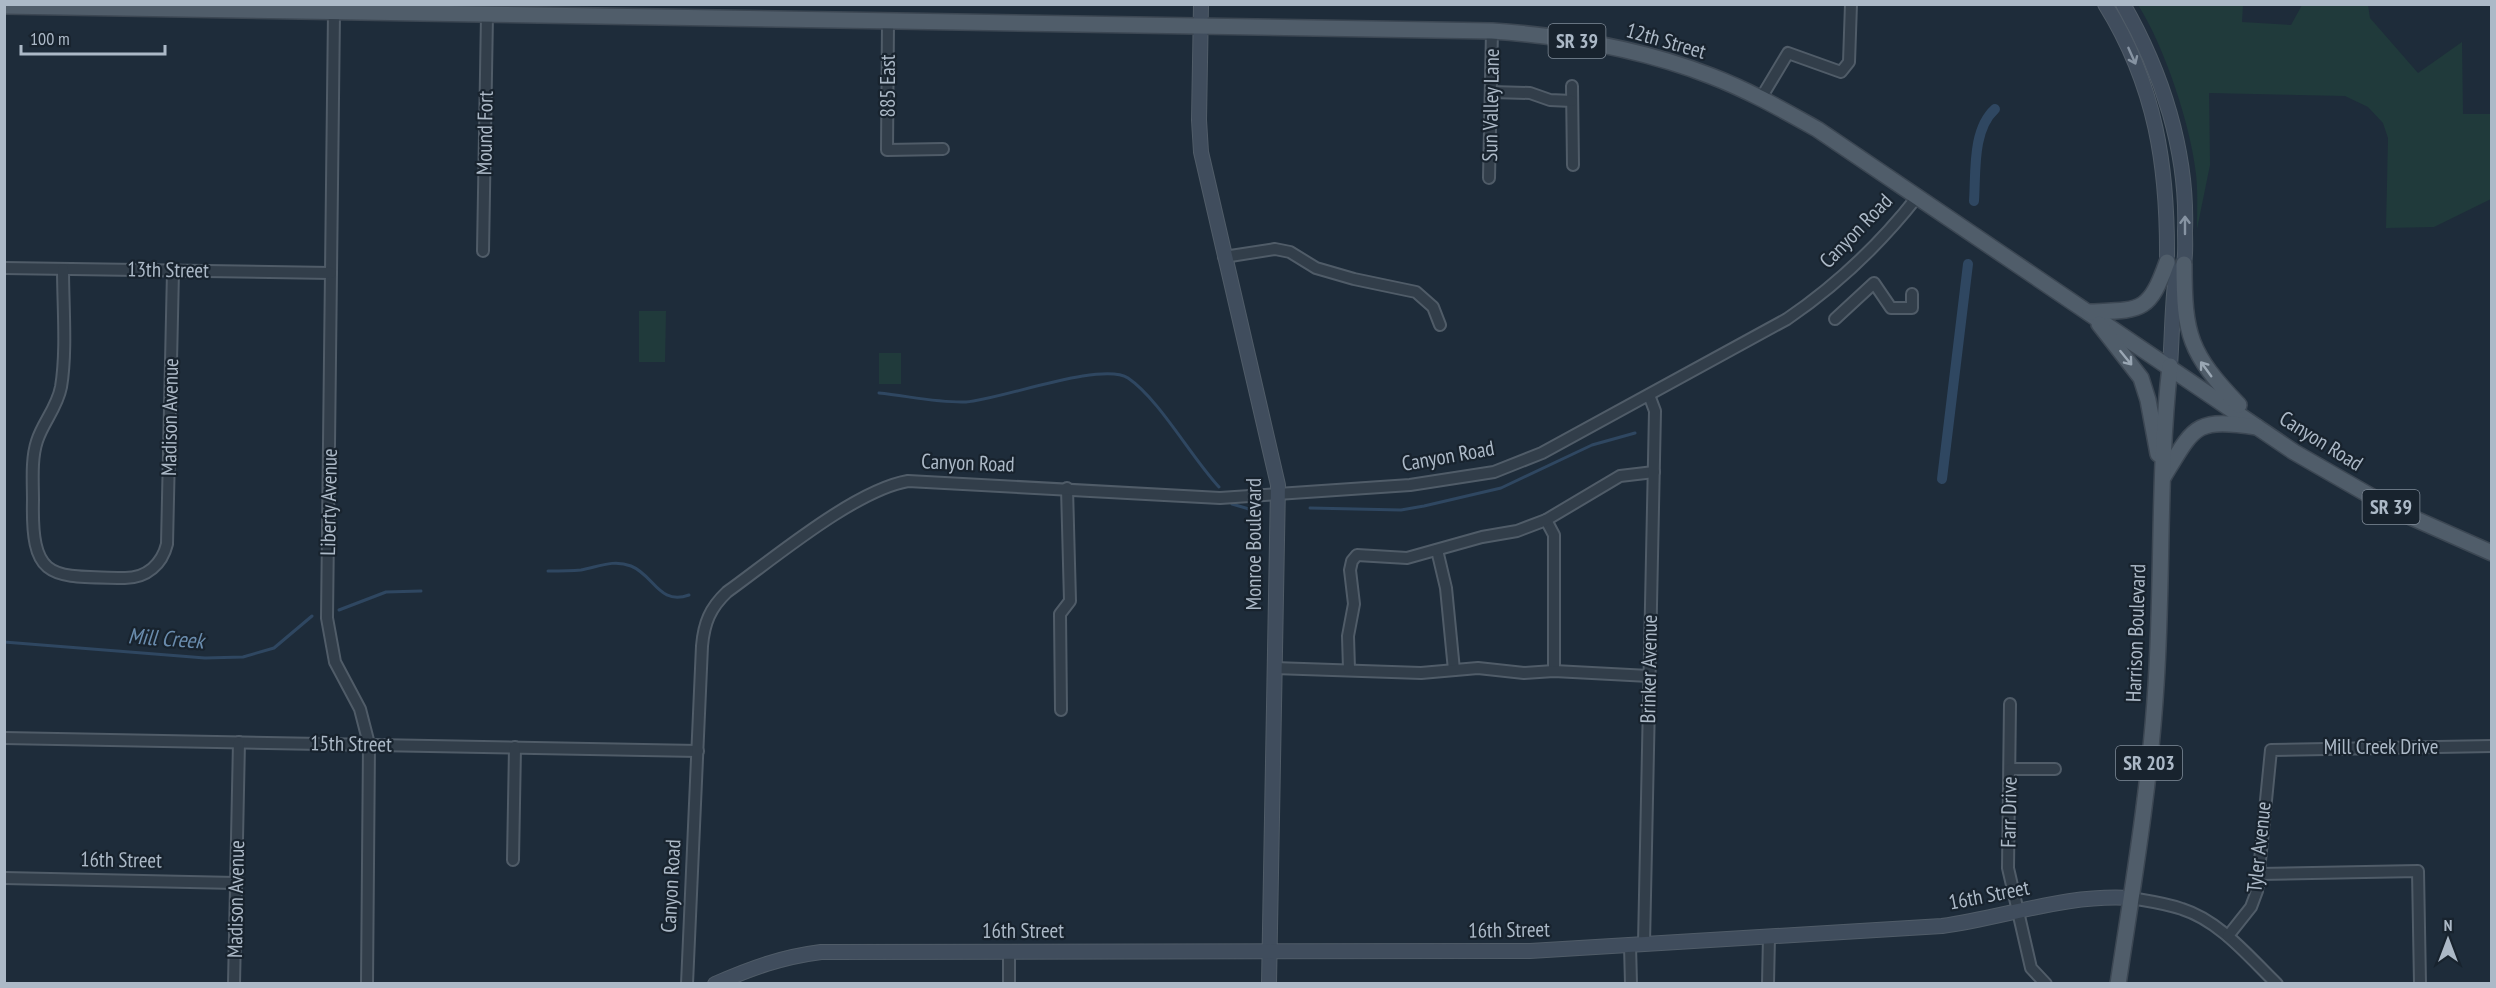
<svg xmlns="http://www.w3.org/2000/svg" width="2496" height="988" viewBox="0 0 2496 988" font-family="'PT Sans Narrow',sans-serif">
<rect width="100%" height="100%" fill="#1e2c3a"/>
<!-- green -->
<g fill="#203a3b">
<path d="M2138 5H2243L2242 22 2291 25 2302 5H2368L2370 18 2418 73 2462 42 2463 114H2491V199L2434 227 2386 228 2388 138 2383 123 2368 107 2345 96 2209 93 2210 165 2197 229C2197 211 2198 192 2196 174 2191 126 2164 45 2138 5Z"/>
<path d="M639 311H666L665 362H639Z"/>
<rect x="879" y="353" width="22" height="31"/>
</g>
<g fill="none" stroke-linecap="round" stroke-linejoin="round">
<!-- stream -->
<g stroke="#2f4761" stroke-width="3">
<path d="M879 393C908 396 938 403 966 402 999 400 1102 361 1128 378 1159 399 1191 457 1219 487"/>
<path d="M1232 504 1249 509"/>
<path d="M1310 508 1401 510 1424 506 1501 488 1592 445 1635 433"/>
<path d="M548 571C559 571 570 571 581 570 598 567 613 559 631 566 654 575 659 606 689 595"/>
<path d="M339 610 386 592 421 591"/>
<path d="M4 642 205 658 243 657 274 648 312 616"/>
</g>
<!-- canal -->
<g stroke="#2f4761" stroke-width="10">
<path d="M1974 201C1976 172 1972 130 1995 109"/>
<path d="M1942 479 1968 264"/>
</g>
<!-- street casing -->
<g stroke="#505c68" stroke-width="14">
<g id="street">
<path d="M334 12 327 618 335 662 360 709 369 744 367 984"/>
<path d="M888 22 887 150 943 149"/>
<path d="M1572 86 1573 165"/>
<path d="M1492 92 1530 93 1550 100 1572 101"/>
<path d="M1761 98 1788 53 1841 72 1849 62 1851 4"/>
<path d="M1489 178 1492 31"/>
<path d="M483 251 487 15"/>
<path d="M1224 257 1275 249 1290 252 1316 268 1354 279 1416 292 1433 307 1440 325"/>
<path d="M4 268 331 273"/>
<path d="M63 269C63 306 67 351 61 387 57 408 43 422 37 441 31 459 33 482 33 500 31 583 52 576 125 578 147 578 162 564 167 544L173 271"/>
<path d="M1835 319 1874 283 1891 308H1912V294"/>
<path d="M1546 520 1554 535V671"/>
<path d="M1437 550 1446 588 1454 670"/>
<path d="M1274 668 1421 673 1478 668 1524 673 1554 671 1649 676"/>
<path d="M1349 669 1348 636 1354 604 1350 570 1352 561 1357 555 1407 558 1482 537 1517 531 1546 520 1620 476 1654 472"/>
<path d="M2010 704 2008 868 2031 968 2046 984"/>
<path d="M1061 710 1060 614 1070 601 1067 488"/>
<path d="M4 738 698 751"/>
<path d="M2010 769H2055"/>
<path d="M513 860 515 747"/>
<path d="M2259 874 2418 871 2420 984"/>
<path d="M4 878 236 883"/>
<path d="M2131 898C2148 901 2165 903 2182 909 2220 921 2249 957 2277 984"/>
<path d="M2228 936 2251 907 2257 891 2271 750 2492 746"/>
<path d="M1644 944 1655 411 1649 395"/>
<path d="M1630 945 1631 984"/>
<path d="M234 984 239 742"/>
<path d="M687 984 702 646C704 623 710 608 727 592 773 559 855 490 908 481L1220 498 1410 485 1494 472 1542 453 1787 319C1837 285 1880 244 1917 197"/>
<path d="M1009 984V952"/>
<path d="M1768 984 1769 936"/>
</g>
</g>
<!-- secondary casing -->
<g stroke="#505c68" stroke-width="16">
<g id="secondary">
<path d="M1201 4 1199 120 1201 152 1278 485 1269 984"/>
<path d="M2105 4C2156 86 2168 167 2167 262L2171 271"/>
<path d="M2123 4C2162 72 2188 152 2185 231 2185 241 2186 253 2184 263 2182 271 2176 277 2175 284 2172 311 2172 339 2170 366"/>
<path d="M715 984C751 968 782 957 821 952L1530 951 1942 926C2007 917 2065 894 2131 898"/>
</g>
</g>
<!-- primary casing -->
<g stroke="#3c4753" stroke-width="18">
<g id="primary">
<path d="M4 6 1492 31C1566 36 1642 49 1711 76 1748 90 1783 110 1817 129L2294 452 2395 510 2492 553"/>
<path d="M2184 264C2184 335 2189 353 2239 405"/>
<path d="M2090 312C2141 310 2149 313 2167 262"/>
<path d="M2099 324 2141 378 2148 400 2158 454"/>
<path d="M2164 476C2195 425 2195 418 2257 427"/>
<path d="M2118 984C2133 885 2150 785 2156 685 2163 579 2158 472 2170 366"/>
</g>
</g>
<!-- street -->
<use href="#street" stroke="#323e4a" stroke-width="10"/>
<!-- secondary -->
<use href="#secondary" stroke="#404d5d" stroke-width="14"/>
<!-- primary -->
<use href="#primary" stroke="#505d6a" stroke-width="15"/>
</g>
<!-- one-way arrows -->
<defs><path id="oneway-shaft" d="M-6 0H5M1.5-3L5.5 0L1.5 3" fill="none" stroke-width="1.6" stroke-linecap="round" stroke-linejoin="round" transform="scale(1.5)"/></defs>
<g stroke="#8693a2">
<use href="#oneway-shaft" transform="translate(2132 56) rotate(66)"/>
<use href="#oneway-shaft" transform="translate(2185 225) rotate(-90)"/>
</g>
<g stroke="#9aa7b4">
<use href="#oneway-shaft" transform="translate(2126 358) rotate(51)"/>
<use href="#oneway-shaft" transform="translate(2206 369) rotate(-126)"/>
</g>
<g text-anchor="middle" stroke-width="4.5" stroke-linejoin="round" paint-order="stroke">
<!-- shield labels -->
<g fill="#18232e" stroke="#808c99" stroke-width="1.5">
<rect x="1548.5" y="24" width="57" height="34" rx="4.5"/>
<rect x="2362.5" y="490" width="57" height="34" rx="4.5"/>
<rect x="2116" y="746" width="66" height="34" rx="4.5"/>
</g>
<g font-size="20" font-weight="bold" fill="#acb9c7">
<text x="1577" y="48">SR 39</text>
<text x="2391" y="514">SR 39</text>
<text x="2149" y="770">SR 203</text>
</g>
<!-- street labels -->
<g font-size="21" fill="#acb9c7" stroke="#18232e">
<text transform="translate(1666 41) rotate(16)" y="7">12th Street</text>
<text transform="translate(888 86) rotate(-90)" y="7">885 East</text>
<text transform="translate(1491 105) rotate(-89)" y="7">Sun Valley Lane</text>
<text transform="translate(485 133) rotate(-89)" y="7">Mound Fort</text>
<text transform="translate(1856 231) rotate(-46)" y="7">Canyon Road</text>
<text transform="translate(168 270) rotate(1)" y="7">13th Street</text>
<text transform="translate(170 417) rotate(-89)" y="7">Madison Avenue</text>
<text transform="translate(2321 441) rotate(32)" y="7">Canyon Road</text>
<text transform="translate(1448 456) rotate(-10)" y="7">Canyon Road</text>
<text transform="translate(968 463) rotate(2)" y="7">Canyon Road</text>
<text transform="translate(329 502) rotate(-89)" y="7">Liberty Avenue</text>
<text transform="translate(1254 544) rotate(-90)" y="7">Monroe Boulevard</text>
<text transform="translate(2136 633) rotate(-88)" y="7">Harrison Boulevard</text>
<text transform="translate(1649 669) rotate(-89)" y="7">Brinker Avenue</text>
<text transform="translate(351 744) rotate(1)" y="7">15th Street</text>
<text x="2381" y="754">Mill Creek Drive</text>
<text transform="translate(2009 812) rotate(-89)" y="7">Farr Drive</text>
<text transform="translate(2259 847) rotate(-84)" y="7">Tyler Avenue</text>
<text transform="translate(121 860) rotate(1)" y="7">16th Street</text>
<text transform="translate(671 886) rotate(-87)" y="7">Canyon Road</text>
<text transform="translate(1989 895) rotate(-11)" y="7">16th Street</text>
<text transform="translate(236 899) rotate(-89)" y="7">Madison Avenue</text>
<text transform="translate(1509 930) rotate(-1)" y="7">16th Street</text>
<text x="1023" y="938">16th Street</text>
</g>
<!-- water labels -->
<g font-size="22" font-style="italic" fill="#6a8cad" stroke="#18232e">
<text transform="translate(166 638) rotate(4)" y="8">Mill Creek</text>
</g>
</g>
<!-- border -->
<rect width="2496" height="988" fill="none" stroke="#acb9c7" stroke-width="12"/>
<!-- north arrow -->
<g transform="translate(2448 940)" stroke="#18232e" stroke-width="4.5" paint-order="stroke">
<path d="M0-4.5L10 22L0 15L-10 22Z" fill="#acb9c7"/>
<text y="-9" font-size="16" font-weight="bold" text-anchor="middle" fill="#acb9c7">N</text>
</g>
<!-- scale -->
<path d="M21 45v9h144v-9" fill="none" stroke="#acb9c7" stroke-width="3"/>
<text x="30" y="45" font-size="18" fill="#acb9c7" stroke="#18232e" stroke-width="4.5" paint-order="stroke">100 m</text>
</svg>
